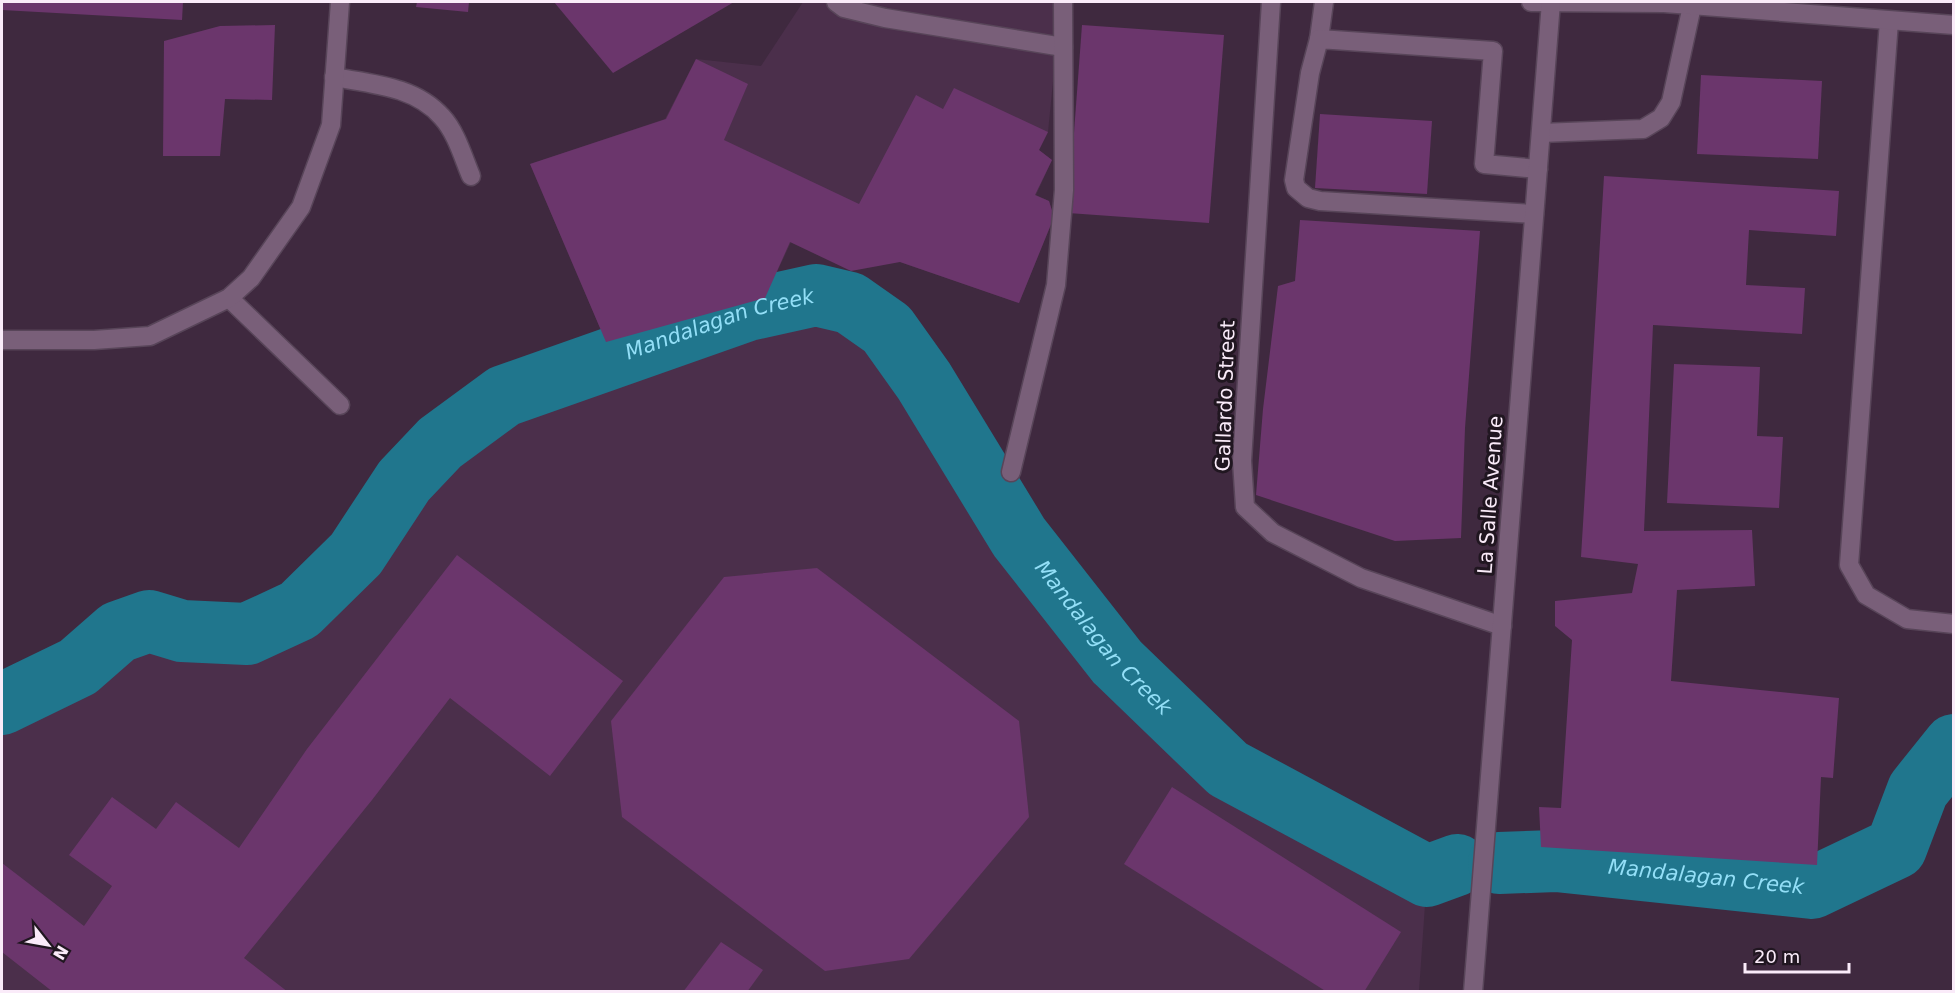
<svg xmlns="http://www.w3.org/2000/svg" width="1955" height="993" viewBox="0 0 1955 993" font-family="'DejaVu Sans',sans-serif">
<rect width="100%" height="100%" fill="#3f293f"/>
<!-- built -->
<g fill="#4b2f4b">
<path d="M803 2H1061L1048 132 1039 150 1052 160 1036 195 1049 201 1054 217 1019 303 900 262 791 242 765 298 606 342 530 164 665 119 696 59 761 66Z"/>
<path d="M816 295 850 303 887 329 924 381 1019 537 1117 662 1228 769 1427 876 1419 991 2 992V704L78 667 118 632 148 621 182 630 246 634 299 610 356 554 404 481 440 443 504 396 748 310Z"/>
</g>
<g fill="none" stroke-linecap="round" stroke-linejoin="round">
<!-- river -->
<g stroke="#20768d" stroke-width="62">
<path id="s1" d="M2 704 78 667 118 632 149 621 182 631 247 634 299 610 356 554 404 481 440 443 504 396 748 310 816 295 850 303 887 329 924 381 1019 537 1117 662 1228 769 1427 876 1457 865"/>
<path id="s2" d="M1499 863 1556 861 1812 888 1896 848 1918 790 1954 745"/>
</g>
</g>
<!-- building -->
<g fill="#6b366c">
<path d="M2 2H183L182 20 2 10Z"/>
<path d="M417 2H469L468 12 416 7Z"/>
<path d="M554 2H734L613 73Z"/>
<path d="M275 25 272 100 225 99 220 156H163L164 41 220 26Z"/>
<path d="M1082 25 1224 35 1209 223 1068 213Z"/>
<path d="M696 59 748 84 724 140 859 204 916 95 943 109 954 88 1048 132 1039 150 1052 160 1035 195 1049 201 1054 217 1019 303 900 262 851 271 790 242 765 298 606 342 530 164 666 119Z"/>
<path d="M1701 75 1822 81 1818 159 1697 154Z"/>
<path d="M1320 114 1432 121 1427 194 1315 188Z"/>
<path d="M1604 176 1839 191 1836 236 1749 230 1746 285 1805 288 1802 334 1653 325 1644 531 1752 530 1755 586 1677 590 1671 681 1839 698 1833 778 1821 777 1817 865 1541 847 1539 807 1561 808 1572 640 1555 626V601L1632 593 1638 564 1581 557Z"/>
<path d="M1300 220 1480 231 1465 428 1461 538 1395 541 1256 495 1263 409 1278 286 1295 281Z"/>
<path d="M1674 364 1760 367 1757 436 1783 437 1779 508 1667 503Z"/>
<path d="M457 555 623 681 550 776 450 698 372 800 244 958 288 992H53L2 952V863L84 926 112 886 69 855 112 797 156 829 176 802 239 848 307 749Z"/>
<path d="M817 568 1019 721 1029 817 909 959 825 971 622 817 611 721 724 577Z"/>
<path d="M1172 787 1401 932 1364 992H1327L1124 864Z"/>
<path d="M721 942 763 970 747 992H683Z"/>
</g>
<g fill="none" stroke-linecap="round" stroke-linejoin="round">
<!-- lane casing -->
<g stroke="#584559" stroke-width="21">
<g id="lane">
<path d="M836 2 844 8 885 18 1063 47"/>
<path d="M1319 39 1324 2"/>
<path d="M334 77C372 84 415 86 442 117 456 132 463 157 471 176"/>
<path d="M1541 133 1643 129 1661 118 1671 102 1692 6"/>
<path d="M1534 214 1320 201 1308 198 1296 188 1294 180 1310 73 1319 39 1493 51 1484 164 1538 169"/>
<path d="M229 298 340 405"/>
<path d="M1011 472 1056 285 1064 190 1063 2"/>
</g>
</g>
<!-- street casing -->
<g stroke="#584559" stroke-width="21">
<g id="street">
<path d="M1271 2 1242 461 1245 507 1273 533 1361 578 1502 626"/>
<path d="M1889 21 1849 565 1866 595 1907 619 1954 624"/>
<path d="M2 340H94L150 336 229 298 251 278 301 207 331 125 340 2"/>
</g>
</g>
<!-- secondary casing -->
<g stroke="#584559" stroke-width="21">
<g id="secondary">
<path d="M1531 2 1664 3 1954 25"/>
<path d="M1473 992 1551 2"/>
</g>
</g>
<!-- lane -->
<use href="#lane" stroke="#795f79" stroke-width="18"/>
<!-- street -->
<use href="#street" stroke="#795f79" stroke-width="18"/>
<!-- secondary -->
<use href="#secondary" stroke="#795f79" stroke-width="18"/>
</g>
<g text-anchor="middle" stroke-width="6" stroke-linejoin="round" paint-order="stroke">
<!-- street labels -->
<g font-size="20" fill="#faebf9" stroke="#201620">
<text transform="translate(1225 396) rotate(-88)" y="7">Gallardo Street</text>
<text transform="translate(1490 495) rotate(-86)" y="7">La Salle Avenue</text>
</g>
<!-- water labels -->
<g font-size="21" font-style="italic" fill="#93dff7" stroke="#201620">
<text dy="7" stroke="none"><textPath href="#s1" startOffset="854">Mandalagan Creek</textPath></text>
<text dy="7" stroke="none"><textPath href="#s1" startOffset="1413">Mandalagan Creek</textPath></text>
<text dy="7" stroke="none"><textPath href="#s2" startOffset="208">Mandalagan Creek</textPath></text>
</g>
</g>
<!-- border -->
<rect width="1955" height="993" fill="none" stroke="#faebf9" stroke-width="6"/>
<!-- north arrow -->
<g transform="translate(48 945) rotate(121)" stroke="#201620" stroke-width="4.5" paint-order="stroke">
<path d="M0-4.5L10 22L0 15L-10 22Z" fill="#faebf9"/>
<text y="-9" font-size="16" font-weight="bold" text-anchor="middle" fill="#faebf9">N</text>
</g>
<!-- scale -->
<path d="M1745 963v9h104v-9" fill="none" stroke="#faebf9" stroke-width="3"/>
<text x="1754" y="963" font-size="18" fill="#faebf9" stroke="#201620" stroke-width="4.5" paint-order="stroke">20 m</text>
</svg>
